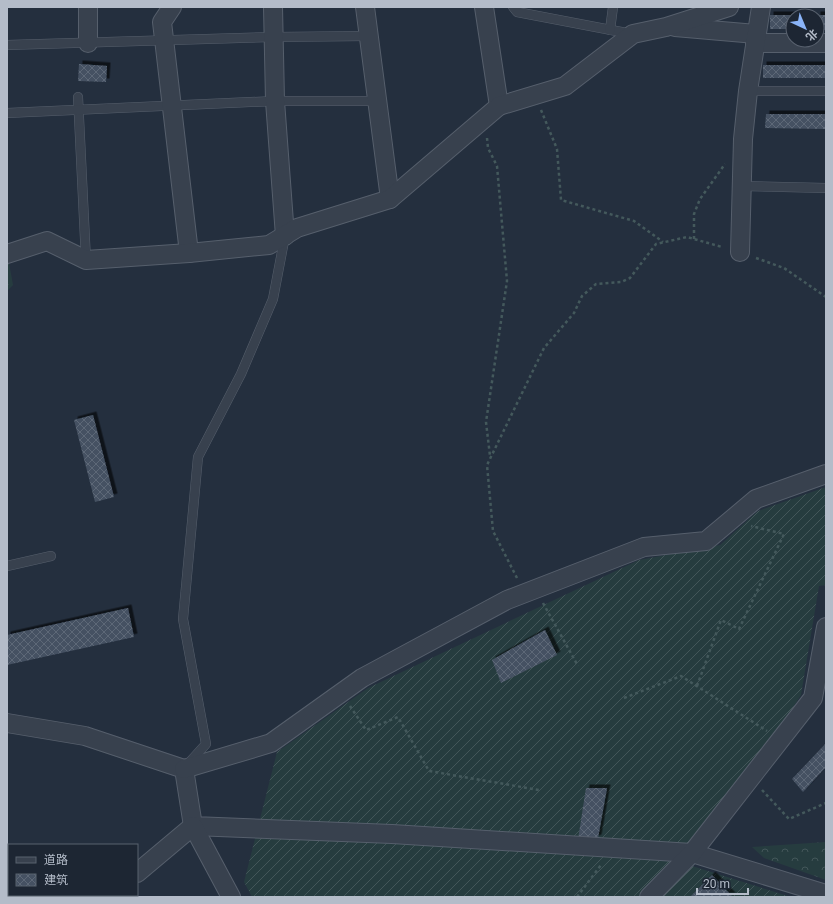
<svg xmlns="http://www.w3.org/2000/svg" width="833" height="904" viewBox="0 0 833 904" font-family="Roboto,'Noto Sans SC',sans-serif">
<defs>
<pattern id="grass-tufts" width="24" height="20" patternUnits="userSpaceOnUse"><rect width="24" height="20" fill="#263c3f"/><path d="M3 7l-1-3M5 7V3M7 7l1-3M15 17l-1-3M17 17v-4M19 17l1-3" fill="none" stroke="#435659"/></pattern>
<pattern id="forest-crowns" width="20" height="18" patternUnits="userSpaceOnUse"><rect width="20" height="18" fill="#263c3f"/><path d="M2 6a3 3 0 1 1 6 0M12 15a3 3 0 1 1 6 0" fill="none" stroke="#435659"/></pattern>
<pattern id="garden-furrows" width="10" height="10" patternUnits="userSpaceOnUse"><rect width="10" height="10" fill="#263c3f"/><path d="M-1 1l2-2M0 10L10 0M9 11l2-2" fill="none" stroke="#435659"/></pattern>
<pattern id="building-cross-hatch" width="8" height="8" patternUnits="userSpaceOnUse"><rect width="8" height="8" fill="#455162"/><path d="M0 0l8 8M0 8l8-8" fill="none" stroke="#5d6877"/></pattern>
<filter id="shadow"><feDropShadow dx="3.5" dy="-3.5" stdDeviation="0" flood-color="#0009"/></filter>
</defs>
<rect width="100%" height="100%" fill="#242f3e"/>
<!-- grass -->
<path fill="url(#grass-tufts)" d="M7 263H9L13 285 7 291Z"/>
<!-- forest -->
<path fill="url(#forest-crowns)" d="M826 842V880L764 858 752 847Z"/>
<!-- garden -->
<path fill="url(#garden-furrows)" d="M826 487V585L819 586 801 695 692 866 791 897H252L244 882 277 752 368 688 639 560 720 545 758 511Z"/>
<!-- building -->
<g fill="url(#building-cross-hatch)" filter="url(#shadow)">
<rect x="770" y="15" width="23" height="14"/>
<rect x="817" y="15" width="9" height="15"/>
<path d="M79 64 107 66 106 82 78 81Z"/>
<rect x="763" y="65" width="63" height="13"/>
<path d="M766 114H826V129L765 128Z"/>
<path d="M93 415 114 497 95 502 74 420Z"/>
<path d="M128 608 134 637 7 665V635Z"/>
<path d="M545 630 557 655 501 683 492 660Z"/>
<path d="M826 743V767L803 792 792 779Z"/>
<path d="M586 788H607L598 838 577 846Z"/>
<path d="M712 875 732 896 690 897Z"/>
</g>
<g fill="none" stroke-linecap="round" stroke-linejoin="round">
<!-- service casing -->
<g stroke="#565f6c" stroke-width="10">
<g id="service">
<path d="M513 7 517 12 632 34"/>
<path d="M610 30 613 7"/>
<path d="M7 45 273 37 369 36"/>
<path d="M748 91H826"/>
<path d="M78 97 86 260"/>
<path d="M7 113 275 101H377"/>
<path d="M741 186 826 188"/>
<path d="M7 566 51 556"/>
<path d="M187 765 206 744 183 619 198 457 241 374 273 299 285 236"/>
</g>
</g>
<!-- minor casing -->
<g stroke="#565f6c" stroke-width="20">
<g id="minor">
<path d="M172 7 162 22 189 253"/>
<path d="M273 7 275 101 285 236"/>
<path d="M365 7 390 199"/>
<path d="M484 7 499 106"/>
<path d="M675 27 756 34"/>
<path d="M88 43V7"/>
<path d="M755 43H826"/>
<path d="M740 252 743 139 748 91 761 7"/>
<path d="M7 254 47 241 86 260 189 253 269 245 297 228 390 199 499 106 565 86 633 34 666 27 729 7"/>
<path d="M7 723 85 736 184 769 193 826 392 834 692 853 826 894"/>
<path d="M184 769 271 743 362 678 507 600 644 547 706 541 756 499 826 474"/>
<path d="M137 873 193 826 231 897"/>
<path d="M108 897 110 895"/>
<path d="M649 897 692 853 813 698 826 627"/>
</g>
</g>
<!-- path -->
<g stroke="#44595c" stroke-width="2.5" stroke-dasharray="3 3" stroke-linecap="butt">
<path d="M541 110 557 149 561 200 634 221 663 242"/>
<path d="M487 138 488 148 497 166 507 281 486 422 490 456"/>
<path d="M694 239V214L700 199 725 164"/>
<path d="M756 258 784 268 826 297"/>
<path d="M517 578 493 531 487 465 544 348 574 313 582 296 596 284 621 282 630 278 656 244 687 237 722 247"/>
<path d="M543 603 578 666"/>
<path d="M697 686 721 620 739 629 784 534 751 526"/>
<path d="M624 698 681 676 767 731"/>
<path d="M350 706 366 730 398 717 429 771 539 790"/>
<path d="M762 790 789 819 826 803"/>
<path d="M577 897 601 865"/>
</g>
<!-- service -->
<use href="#service" stroke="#38414e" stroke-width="9"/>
<!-- minor -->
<use href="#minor" stroke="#38414e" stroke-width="18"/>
</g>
<!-- border -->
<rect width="833" height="904" fill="none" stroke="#b4bcc9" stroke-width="16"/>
<!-- legend -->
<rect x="8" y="844" width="130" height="52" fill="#1d2633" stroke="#59626f"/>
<rect x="16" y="857" width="20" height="6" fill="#38414e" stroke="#59626f"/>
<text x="44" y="864" font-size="12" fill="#b4bcc9">道路</text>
<rect x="16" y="874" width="20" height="12" fill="url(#building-cross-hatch)" stroke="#59626f"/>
<text x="44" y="884" font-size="12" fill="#b4bcc9">建筑</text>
<!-- north arrow -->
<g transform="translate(805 28) rotate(136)"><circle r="19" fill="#1d2633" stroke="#59626f"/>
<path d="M0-3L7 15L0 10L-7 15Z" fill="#8ab4f8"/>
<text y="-6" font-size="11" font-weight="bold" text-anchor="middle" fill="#b4bcc9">北</text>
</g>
<!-- scale -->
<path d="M697 888v6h51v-6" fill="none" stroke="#b4bcc9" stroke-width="2"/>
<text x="703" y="888" font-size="12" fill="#b4bcc9" stroke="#1d2633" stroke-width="3" paint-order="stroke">20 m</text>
</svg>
